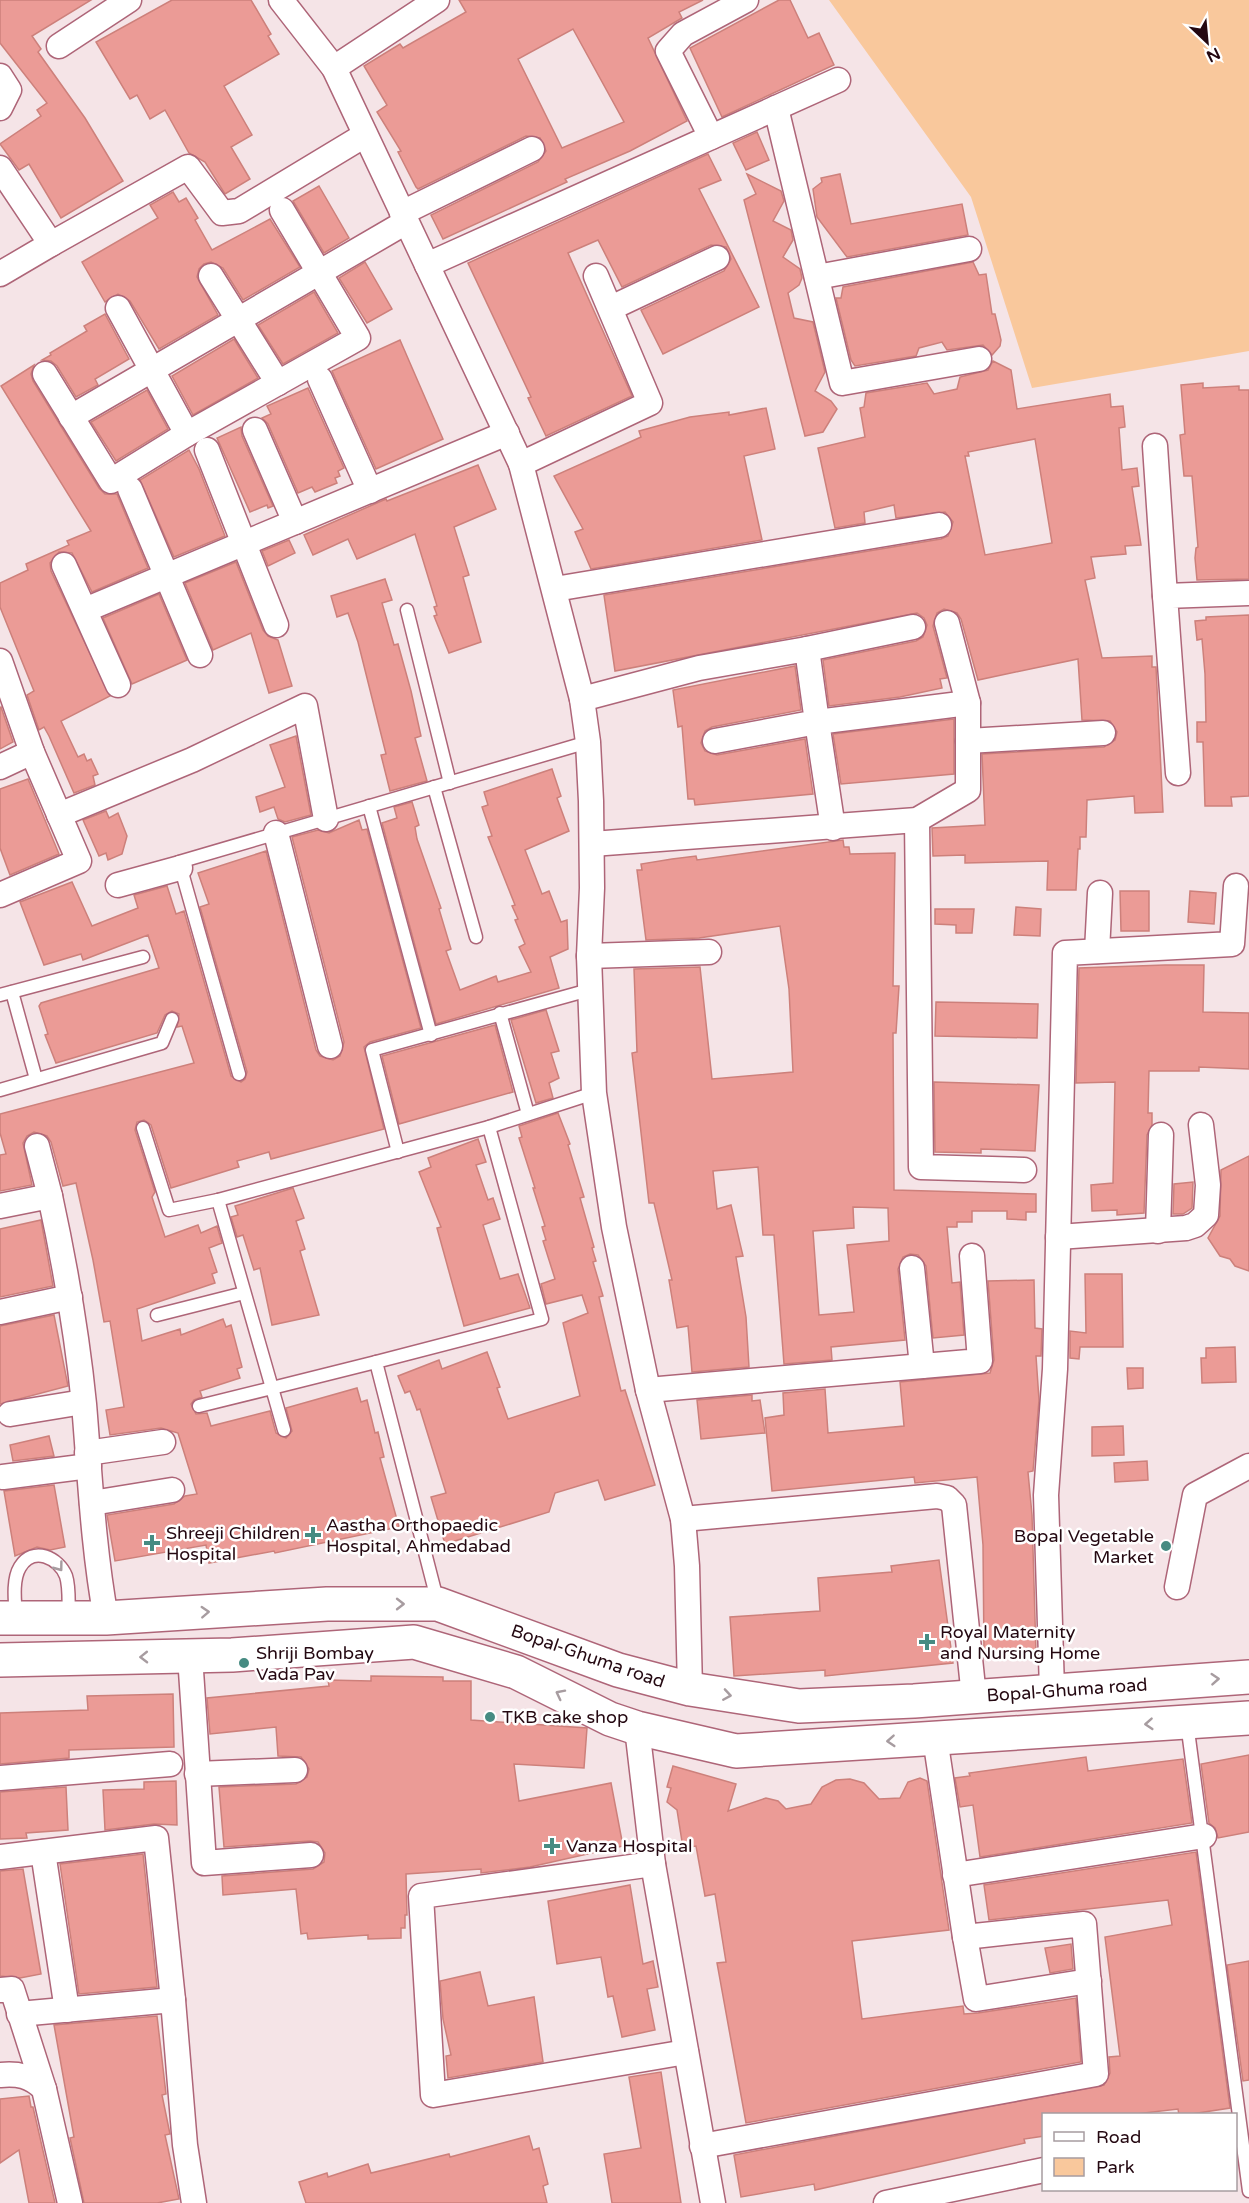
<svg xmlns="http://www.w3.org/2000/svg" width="1249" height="2203" viewBox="0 0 1249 2203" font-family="'Varela Round',sans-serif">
<rect width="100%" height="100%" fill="#f5e4e7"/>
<!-- green -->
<path fill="#f9c89c" d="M829 0H1249V351L1032 388 971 197Z"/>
<!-- building -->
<g fill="#eb9b96" stroke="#cd807b" stroke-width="1.5" fill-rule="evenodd">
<path d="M0 0H91L32 36 41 49 38 52 85 118 123 181 61 218 29 164 19 170 0 144 41 116 37 110 47 103 0 43Z"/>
<path d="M172 0H251L271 34 268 36 279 54 224 86 252 135 231 147 250 179 225 194 205 162 189 153 165 110 150 119 137 95 130 99 96 42Z"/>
<path d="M459 0H703L679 12 682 18 648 38 687 121 630 151 565 179 567 182 443 239 431 215 538 162 546 151 540 138 526 136 418 189 416 187 398 152 401 151 377 112 387 105 364 66 400 44 403 48 466 12ZM573 29 624 122 562 148 518 59Z"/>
<path d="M779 0H790L808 38 819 33 834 65 722 117 690 48Z"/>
<path d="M757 132 769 160 746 170 733 143Z"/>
<path d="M708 154 721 180 699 189 759 307 663 354 641 310 724 271 731 259 726 247 711 245 622 287 598 240 568 253 632 396 546 436 528 398 531 397 468 263Z"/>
<path d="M747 174 781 191 784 201 773 221 791 230 793 240 783 257 800 269 802 278 799 285 788 293 794 318 813 322 825 372 815 391 831 401 837 409 823 432 805 436 744 200 756 194Z"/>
<path d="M840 174 851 224 962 204 968 235 847 257 817 217 813 189 822 182 821 178Z"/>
<path d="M319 186 349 238 324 253 293 201Z"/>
<path d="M173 192 179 202 186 198 198 218 195 220 212 250 270 219 300 267 243 300 223 268 211 262 204 264 199 269 197 277 218 315 159 349 130 301 118 294 105 302 82 262 158 218 150 205Z"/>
<path d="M365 262 392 309 367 323 339 278Z"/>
<path d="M973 262 979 275 986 274 992 314H995L1001 340 1000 346 992 355 983 345 947 350 942 342 919 348 916 356 855 366 851 360 836 298H841L843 287Z"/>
<path d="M314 292 338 333 283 364 258 325Z"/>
<path d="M105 314 129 359 95 379 98 385 76 397 57 366 51 361 42 360 51 355 50 353 87 331 84 326Z"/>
<path d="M234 339 258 378 193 415 172 376Z"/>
<path d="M400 340 443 439 376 469 332 371Z"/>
<path d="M993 361 1011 370 1017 409 1110 394 1111 407 1123 406 1125 427 1119 428 1122 470 1137 468 1139 486 1132 487 1141 545 1125 546 1126 554 1091 557 1095 578 1085 580 1102 658 1152 656V667H1156L1163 812 1135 813 1134 796 1087 800 1086 837H1080V849H1078L1076 890H1047L1048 861 965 863V855L933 856 932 828 985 825 982 754 1104 747 1115 740 1117 732 1110 721 1082 720 1078 659 978 680 961 619 957 613 944 609 937 613 933 626 947 678 940 679 942 688 900 697 829 706 823 660 916 641 923 637 927 625 924 618 917 613 615 671 604 595 941 539 948 536 953 522 945 512 896 518 894 505 864 512 865 523 835 528 818 448 865 437 860 408 864 407 866 393 927 383 934 394 957 389 960 377 988 370ZM1035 439 1052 543 985 555 965 456H969L968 452Z"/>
<path d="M34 365 31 374 33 381 99 488 105 494H117L148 568 92 592 72 553 59 552 50 563 51 571 110 696 61 721 78 757 84 754 87 761 91 759 98 774 93 776 95 785 74 793 49 736 44 727 39 730 27 695 34 691 0 607V583L28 570 26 564 69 545 67 541 91 531 1 386Z"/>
<path d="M1203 383V388L1239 386V390H1249V579L1197 580 1195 558 1196 548 1198 547 1192 476H1184L1180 435 1185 434 1181 385Z"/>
<path d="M308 388 344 468 338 471 340 476 335 478 337 483 315 492 312 487 298 493 268 424 262 418 271 414 267 406Z"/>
<path d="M147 390 168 429 116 461 91 422Z"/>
<path d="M766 408 775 449 744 456 762 540 591 569 575 532 583 529 554 476 641 437 639 431 690 417 729 412V415Z"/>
<path d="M241 427 242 436 273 506 268 508 267 505 250 512 217 438Z"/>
<path d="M189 450 199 469 225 536 174 557 140 480Z"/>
<path d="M478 465 496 509 454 527 469 575 463 577 481 642 449 653 434 616 437 615 434 607 437 606 415 534 357 559 348 539 313 555 304 535 386 499 387 501Z"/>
<path d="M289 540 295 553 268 566 262 551Z"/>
<path d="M236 562 263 630 268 636 278 640 292 686 269 693 251 633 213 650 185 583Z"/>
<path d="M385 579 392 600 382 603 394 645 398 644 411 691 421 736 415 738 427 781 390 791 381 755 386 754 358 642 348 613 337 617 331 596Z"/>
<path d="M159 594 187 660 132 684 103 618Z"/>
<path d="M1249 615V796L1231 797 1232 806H1205L1203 742H1197V722H1206L1205 674 1202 639 1197 640 1195 621 1206 620V617Z"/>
<path d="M795 666 801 710 712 727 705 731 701 743 705 751 717 755 805 739 813 794 695 805 694 799H688L682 726 678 727 673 690Z"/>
<path d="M1 707 13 742 0 749V708Z"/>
<path d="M954 719V774L841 784 833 734Z"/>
<path d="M296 736 311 815 285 822 278 819 274 807 260 812 256 797 285 787 270 745Z"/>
<path d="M552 769 561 796 557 798 569 831 525 850 542 894 549 891 561 922 567 920 568 949 550 957 559 988 436 1024 382 823 397 818 394 807 412 802 419 825 415 827 417 839 441 908 439 909 451 949 446 951 460 990 496 976 498 982 531 972 519 947 525 944 515 920 518 919 512 906 515 905 488 837 492 836 482 807 488 805 484 792Z"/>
<path d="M28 779 59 854 10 875 0 848V789Z"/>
<path d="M106 811 109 818 118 813 127 836 122 854 108 860 106 853 99 856 83 820Z"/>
<path d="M359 820 362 830 367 829 421 1028 370 1042 364 1047 384 1129 271 1159 269 1152 237 1161 239 1167 171 1188 151 1125 144 1120 137 1122 135 1130 155 1192 152 1197 165 1237 198 1225 201 1233 217 1226 222 1243 209 1248 217 1272 212 1274 215 1283 137 1309 142 1341 180 1329 181 1335 223 1319 226 1327 231 1325 242 1367 237 1369 240 1378 200 1391 202 1397 194 1400 191 1404 196 1414 207 1413 211 1426 270 1411 276 1433 286 1438 292 1431 286 1408 357 1388 361 1402 367 1400 375 1433 378 1432 384 1457 380 1458 399 1527 275 1553 274 1551 209 1563 206 1545 115 1561 107 1515 174 1504 185 1496 197 1494 178 1433 161 1428 110 1435 106 1410 124 1407 110 1321 104 1322 93 1260 76 1183 63 1186 51 1142 47 1136 34 1132 27 1136 23 1143 32 1185 0 1191V1155L6 1154 0 1133V1114L194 1063 182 1026 177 1027 179 1014 172 1011 165 1015 157 1033 56 1063 45 1035 48 1034 39 1006 41 1003 159 968 148 935 83 960 81 954 44 965 20 902 72 882 92 926 138 908 134 895 167 886 176 914 184 911 231 1076 241 1082 245 1079 247 1072 200 907 209 904 198 873 266 851 316 1050 320 1056 333 1060 340 1056 344 1042 292 837 318 830 329 833Z"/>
<path d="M843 840 844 847H849L850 854 895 853 893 986H899L896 1033H893L894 1190 1036 1194V1212H1026V1220L1007 1219V1211H972V1222H957V1227H947L952 1283 960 1282 964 1335 933 1338 926 1266 918 1255 910 1254 903 1257 898 1269 905 1340 831 1347 832 1360 784 1364 774 1235H763L758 1167 713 1171 717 1209 731 1205 743 1256 736 1257 746 1317 749 1367 692 1372 688 1326 677 1328 669 1280H672L654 1203H649L632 1053 637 1052 634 969 700 967 712 1079 793 1072 789 989 780 926 699 938 646 940 637 870H642L641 864 672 859 696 856 697 860ZM853 1207 888 1208 889 1241 847 1245 854 1312 819 1315 813 1231 854 1228Z"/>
<path d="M1120 891H1149V931H1121Z"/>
<path d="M1190 891 1216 893 1214 924 1188 922Z"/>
<path d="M1016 907 1041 909 1040 936 1014 935Z"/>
<path d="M935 909H974L972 933H956V925L935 924Z"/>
<path d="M1165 965H1204L1203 1012 1249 1013V1069L1199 1067V1071H1149L1148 1113H1152V1125L1147 1135 1144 1213 1117 1215V1210L1092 1211 1091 1185 1113 1183 1115 1082 1076 1083 1079 968Z"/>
<path d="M936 1002 1038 1004 1037 1038 935 1036Z"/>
<path d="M546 1010 559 1051 551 1053 559 1078 549 1083 553 1098 536 1103 511 1020Z"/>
<path d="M495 1025 513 1092 399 1124 382 1056Z"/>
<path d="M934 1082 1039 1085 1035 1151 981 1149V1153L935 1152Z"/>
<path d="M558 1113 570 1144 568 1145 584 1197 580 1198 594 1247 592 1248 596 1261 593 1262 603 1296 599 1297 621 1391 625 1390 655 1485 605 1500 598 1480 555 1493 549 1512 445 1544 431 1497 446 1493 420 1409 417 1410 410 1391 405 1393 398 1376 439 1360 442 1369 487 1352 500 1387 497 1388 508 1419 580 1396 563 1323 588 1313 582 1295 546 1304 541 1284 555 1279 543 1241 546 1240 542 1227 545 1226 533 1188H535L519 1138 522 1137 519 1126Z"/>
<path d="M478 1139 486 1162 476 1165 488 1200 493 1198 500 1219 483 1225 500 1279 518 1274 530 1308 464 1326 437 1228 441 1227 419 1172 431 1167 428 1158Z"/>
<path d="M1249 1156V1271L1235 1266 1230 1259 1220 1256 1208 1238 1220 1216 1221 1170Z"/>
<path d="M1193 1182 1192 1208 1183 1214H1173L1174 1184Z"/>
<path d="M293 1188 304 1218 296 1221 305 1249 300 1251 319 1315 272 1325 260 1268 254 1270 243 1235 237 1237 231 1217 238 1215 235 1206Z"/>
<path d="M41 1220 53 1286 0 1297V1229Z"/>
<path d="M1085 1274H1122L1123 1347H1080L1079 1359 1070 1358V1331L1086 1333Z"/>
<path d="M1034 1280 1035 1328 1042 1329 1041 1356H1036L1039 1400 1033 1471 1028 1472 1032 1515 1036 1653H984L983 1545 977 1477 915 1483 914 1477 772 1491 765 1418 784 1415 783 1393 825 1389 828 1433 904 1426 900 1382 990 1373 994 1360 988 1281Z"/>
<path d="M54 1315 68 1386 0 1404V1326Z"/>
<path d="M1235 1347 1236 1382 1202 1383 1201 1358H1206V1348Z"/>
<path d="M1127 1368H1143V1388L1128 1389Z"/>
<path d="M752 1395V1401L760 1400 765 1433 701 1439 697 1400Z"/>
<path d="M1123 1426 1124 1455 1092 1456V1427Z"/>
<path d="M49 1436 54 1456 13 1461 10 1445Z"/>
<path d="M1147 1461 1148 1480 1115 1482 1114 1463Z"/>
<path d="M54 1485 65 1547 50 1550 37 1547 15 1556 4 1491Z"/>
<path d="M939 1560 953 1663 825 1676V1670L734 1676 730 1617 820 1611 818 1578 892 1572 891 1566Z"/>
<path d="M371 1676 443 1677V1681H471V1720L587 1728 584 1768 514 1764 519 1801 611 1783 623 1846 530 1867 481 1873V1869L406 1874 407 1915H405V1928H401V1938L368 1939V1935L308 1939 307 1933 301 1934 296 1889 223 1895 222 1876 313 1869 324 1862 325 1853 318 1842 310 1841 224 1847 219 1787 296 1784 307 1777 309 1769 301 1757 278 1756 276 1727 210 1734 207 1698 329 1686 328 1680 371 1681Z"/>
<path d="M173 1694 174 1747 69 1750V1758L0 1764V1713L88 1710 87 1696Z"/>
<path d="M1249 1755V1832L1218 1838 1215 1828 1209 1823 1201 1764Z"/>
<path d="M1086 1757 1088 1771 1183 1759 1192 1823 980 1857 973 1805 960 1807 955 1778 970 1776 969 1773Z"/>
<path d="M673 1766 736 1784 728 1811 766 1798 778 1801 786 1809 811 1804 822 1787 836 1780 850 1779 864 1783 879 1799 900 1798 908 1782 920 1778 927 1781 949 1930 852 1941 862 2019 963 2006 964 2014 978 2013 1076 1998 1081 2062 746 2123 717 1963 726 1962 715 1894 705 1896 696 1846 683 1848 677 1810 667 1802 671 1788 667 1787Z"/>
<path d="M176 1781 177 1825 154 1824 105 1830 103 1790 144 1789V1782Z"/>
<path d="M66 1787 68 1830 26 1833 27 1838 0 1839V1792Z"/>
<path d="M1196 1852 1230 2108 1185 2115H1179L1178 2109 1127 2115H1044V2136L1024 2139 1025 2143 815 2190 814 2184 741 2197 734 2155 1104 2085 1110 2073 1109 2057 1120 2056 1105 1937 1172 1925 1168 1900 989 1920 984 1885Z"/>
<path d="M143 1854 157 1987 79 1994 60 1864Z"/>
<path d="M23 1869 41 1974 20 1978 0 1976V1871Z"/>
<path d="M630 1885 643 1964 653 1961 658 1987 647 1989 655 2030 622 2037 613 1996 608 1997 601 1957 557 1964 548 1901Z"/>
<path d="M1071 1944 1073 1969 1050 1973 1045 1948Z"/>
<path d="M1249 1961V2080L1243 2081 1227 1965Z"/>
<path d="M480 1972 488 2006 534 1997 543 2062 448 2078 446 2056 451 2055 443 2019 440 1981Z"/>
<path d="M157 2016 166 2094 162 2095 170 2134 165 2135 179 2199 157 2203H84L70 2138 74 2137 54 2025Z"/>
<path d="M661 2072 681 2203H612L604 2154 641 2148 629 2077Z"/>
<path d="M29 2096 31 2107H33L55 2203H29L19 2150 0 2163V2099Z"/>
<path d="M529 2136 533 2150 539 2148 548 2184 543 2186 547 2203H306L299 2182 327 2173 328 2177 368 2164 371 2173 449 2154 450 2157Z"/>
</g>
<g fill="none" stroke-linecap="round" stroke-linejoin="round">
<!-- lane casing -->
<g stroke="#ae6578" stroke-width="15">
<g id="lane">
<path d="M407 610 450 783"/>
<path d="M434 787 476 937"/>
<path d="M369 806 431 1035"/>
<path d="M12 992 36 1079"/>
<path d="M0 995 143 957"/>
<path d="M500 1013 528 1114"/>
<path d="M239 1074 179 862 588 742"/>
<path d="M0 1090 162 1043 172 1019"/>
<path d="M143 1128 169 1210 218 1200 489 1127 594 1093"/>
<path d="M398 1152 372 1050 589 990"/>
<path d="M218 1200 272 1388 376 1362"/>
<path d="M157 1315 244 1293"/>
<path d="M199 1406 272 1388 284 1430"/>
<path d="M438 1603 376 1362 542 1319 489 1127"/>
<path d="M16 1617C15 1602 12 1580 20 1567 33 1545 59 1558 66 1576 70 1588 68 1605 69 1618"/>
<path d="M1187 1723 1249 2191"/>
</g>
</g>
<!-- street casing -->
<g stroke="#ae6578" stroke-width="27">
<g id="street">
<path d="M281 0 334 68 521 464 582 699 588 742 591 801 592 888 589 956 594 1093 614 1227 648 1390 683 1519 687 1566 690 1689"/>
<path d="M59 46 129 0"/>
<path d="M334 68 437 0"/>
<path d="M0 76 9 90 0 108"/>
<path d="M776 108 842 383 979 359"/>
<path d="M711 137 668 51 683 34 746 0"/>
<path d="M0 168 51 244 188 167 222 213 239 211 365 135"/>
<path d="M402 213 532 149"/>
<path d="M427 265 838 80"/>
<path d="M0 274 51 244"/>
<path d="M211 276 278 383"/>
<path d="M817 277 969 249"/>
<path d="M118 308 187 434"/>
<path d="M611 308 717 258"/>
<path d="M45 374 111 481 187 434 358 338 282 210"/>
<path d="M320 379 370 491"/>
<path d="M71 417 406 222"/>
<path d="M255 430 295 522"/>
<path d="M1155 446 1165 596"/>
<path d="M207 450 276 625"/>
<path d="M521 464 650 403 596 276"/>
<path d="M130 489 200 655"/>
<path d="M64 565 118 685"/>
<path d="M555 589 939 525"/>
<path d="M85 610 507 433"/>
<path d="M807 649 913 627"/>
<path d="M0 661 32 752 79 861 0 895"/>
<path d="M582 699 699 668 807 649 817 722 715 741"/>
<path d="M968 741 1103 733"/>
<path d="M0 767 32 752"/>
<path d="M1178 773 1165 596 1249 593"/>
<path d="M59 815 192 760 305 706 326 819"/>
<path d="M917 820 921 1167 1024 1170"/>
<path d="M833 828 817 722 968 703"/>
<path d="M276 833 330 1046"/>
<path d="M592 844 917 820 968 790V703L947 623"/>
<path d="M118 885 180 868"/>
<path d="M1097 951 1100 893"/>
<path d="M589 956 709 952"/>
<path d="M37 1146 50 1196"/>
<path d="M0 1206 50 1196C65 1265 77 1334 84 1404 90 1476 93 1547 106 1618"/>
<path d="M1158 1231 1161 1135"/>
<path d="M1058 1237 1186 1228 1195 1225 1206 1215 1208 1185 1201 1125"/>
<path d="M912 1268 922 1366"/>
<path d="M0 1312 70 1297"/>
<path d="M648 1390 980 1361 972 1256"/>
<path d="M10 1414 83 1402"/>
<path d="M87 1453 163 1442"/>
<path d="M3 1477 89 1466"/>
<path d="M92 1503 172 1490"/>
<path d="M683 1519 937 1496 947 1498 954 1505 974 1697"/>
<path d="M1177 1587 1195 1495 1249 1466"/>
<path d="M190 1656 204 1863 311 1855"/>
<path d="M1052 1690 1046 1495 1055 1369 1065 953 1232 944 1236 886"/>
<path d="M637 1728 653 1864 713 2203"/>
<path d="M197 1774 295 1770"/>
<path d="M0 1778 170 1764"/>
<path d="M43 1852 67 2010"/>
<path d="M0 1857 156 1838 173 2000"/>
<path d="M653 1864 421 1896 433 2095 686 2052"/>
<path d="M955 1875 1204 1836"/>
<path d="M965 1937 976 1999 1089 1981"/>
<path d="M0 1990 12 1989 44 2089"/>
<path d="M19 2014 173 2000 185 2145 194 2203"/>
<path d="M0 2075C18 2073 31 2076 44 2089L70 2203"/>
<path d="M702 2146 1096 2074 1084 1924 965 1937 935 1738"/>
<path d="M886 2203 1044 2170"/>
</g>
</g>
<!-- secondary casing -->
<g stroke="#ae6578" stroke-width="36">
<g id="secondary">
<path d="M0 1618H106L327 1604H438L618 1670 690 1689 799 1706 914 1701 1249 1677"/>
<path d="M0 1660 232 1655 414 1642 516 1672 610 1719 637 1728 736 1751 1249 1718"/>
</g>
</g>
<!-- lane -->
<use href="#lane" stroke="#fff" stroke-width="12"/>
<!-- street -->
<use href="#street" stroke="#fff" stroke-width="24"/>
<!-- secondary -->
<use href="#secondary" stroke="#fff" stroke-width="33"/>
</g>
<!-- one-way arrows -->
<defs><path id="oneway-chevron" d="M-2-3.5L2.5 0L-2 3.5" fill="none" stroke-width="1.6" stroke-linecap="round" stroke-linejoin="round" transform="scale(1.5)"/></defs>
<g stroke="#a79ca0">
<use href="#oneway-chevron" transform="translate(59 1567) rotate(53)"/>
<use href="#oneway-chevron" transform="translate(400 1604)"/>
<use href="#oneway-chevron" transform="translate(205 1612) rotate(-3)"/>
<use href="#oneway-chevron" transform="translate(144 1657) rotate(179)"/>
<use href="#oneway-chevron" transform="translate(1215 1679) rotate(-4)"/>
<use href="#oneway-chevron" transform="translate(560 1694) rotate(-153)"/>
<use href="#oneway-chevron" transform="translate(727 1695) rotate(9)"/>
<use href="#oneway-chevron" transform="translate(1149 1724) rotate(176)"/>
<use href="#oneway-chevron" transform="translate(891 1741) rotate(176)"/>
</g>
<!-- markers -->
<g fill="#468b82" stroke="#fff" stroke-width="2">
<path d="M310 1526h6v6h6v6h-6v6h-6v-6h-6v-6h6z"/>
<path d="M149 1534h6v6h6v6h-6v6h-6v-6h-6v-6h6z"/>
<circle cx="1166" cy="1546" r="6"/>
<path d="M924 1633h6v6h6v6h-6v6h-6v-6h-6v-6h6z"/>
<circle cx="244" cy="1663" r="6"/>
<circle cx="490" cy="1717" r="6"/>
<path d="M549 1837h6v6h6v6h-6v6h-6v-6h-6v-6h6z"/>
</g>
<g text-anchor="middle" stroke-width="5" stroke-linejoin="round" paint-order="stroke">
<!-- poi labels -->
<g font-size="18" fill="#240811" stroke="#fff" text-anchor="start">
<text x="326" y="1531">Aastha Orthopaedic<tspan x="326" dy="21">Hospital, Ahmedabad</tspan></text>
<text x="166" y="1539">Shreeji Children<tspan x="166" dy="21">Hospital</tspan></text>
<text x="1154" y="1542" text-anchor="end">Bopal Vegetable<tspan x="1154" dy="21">Market</tspan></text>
<text x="940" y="1638">Royal Maternity<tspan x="940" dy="21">and Nursing Home</tspan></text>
<text x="256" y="1659">Shriji Bombay<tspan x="256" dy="21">Vada Pav</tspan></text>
<text x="502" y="1723">TKB cake shop</text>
<text x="566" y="1852">Vanza Hospital</text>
</g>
<!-- street labels -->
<g font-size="18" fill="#240811" stroke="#fff">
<text transform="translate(588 1656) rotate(19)" y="6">Bopal-Ghuma road</text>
<text transform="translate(1067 1690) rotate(-4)" y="6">Bopal-Ghuma road</text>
</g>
</g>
<!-- legend -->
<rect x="1042" y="2113" width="195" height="78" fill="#ffffff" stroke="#a79ca0" stroke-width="1.5"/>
<rect x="1054" y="2132" width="30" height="9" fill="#ffffff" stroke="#a79ca0" stroke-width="1.5"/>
<text x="1096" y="2143" font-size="18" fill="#240811">Road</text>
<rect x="1054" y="2158" width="30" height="18" fill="#f9c89c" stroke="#a79ca0" stroke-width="1.5"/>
<text x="1096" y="2173" font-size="18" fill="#240811">Park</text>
<!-- north arrow -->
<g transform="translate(1207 42) rotate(154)" stroke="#ffffff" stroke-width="4.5" paint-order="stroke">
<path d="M0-4.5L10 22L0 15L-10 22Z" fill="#240811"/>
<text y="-9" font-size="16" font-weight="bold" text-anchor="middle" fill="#240811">N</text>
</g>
</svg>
